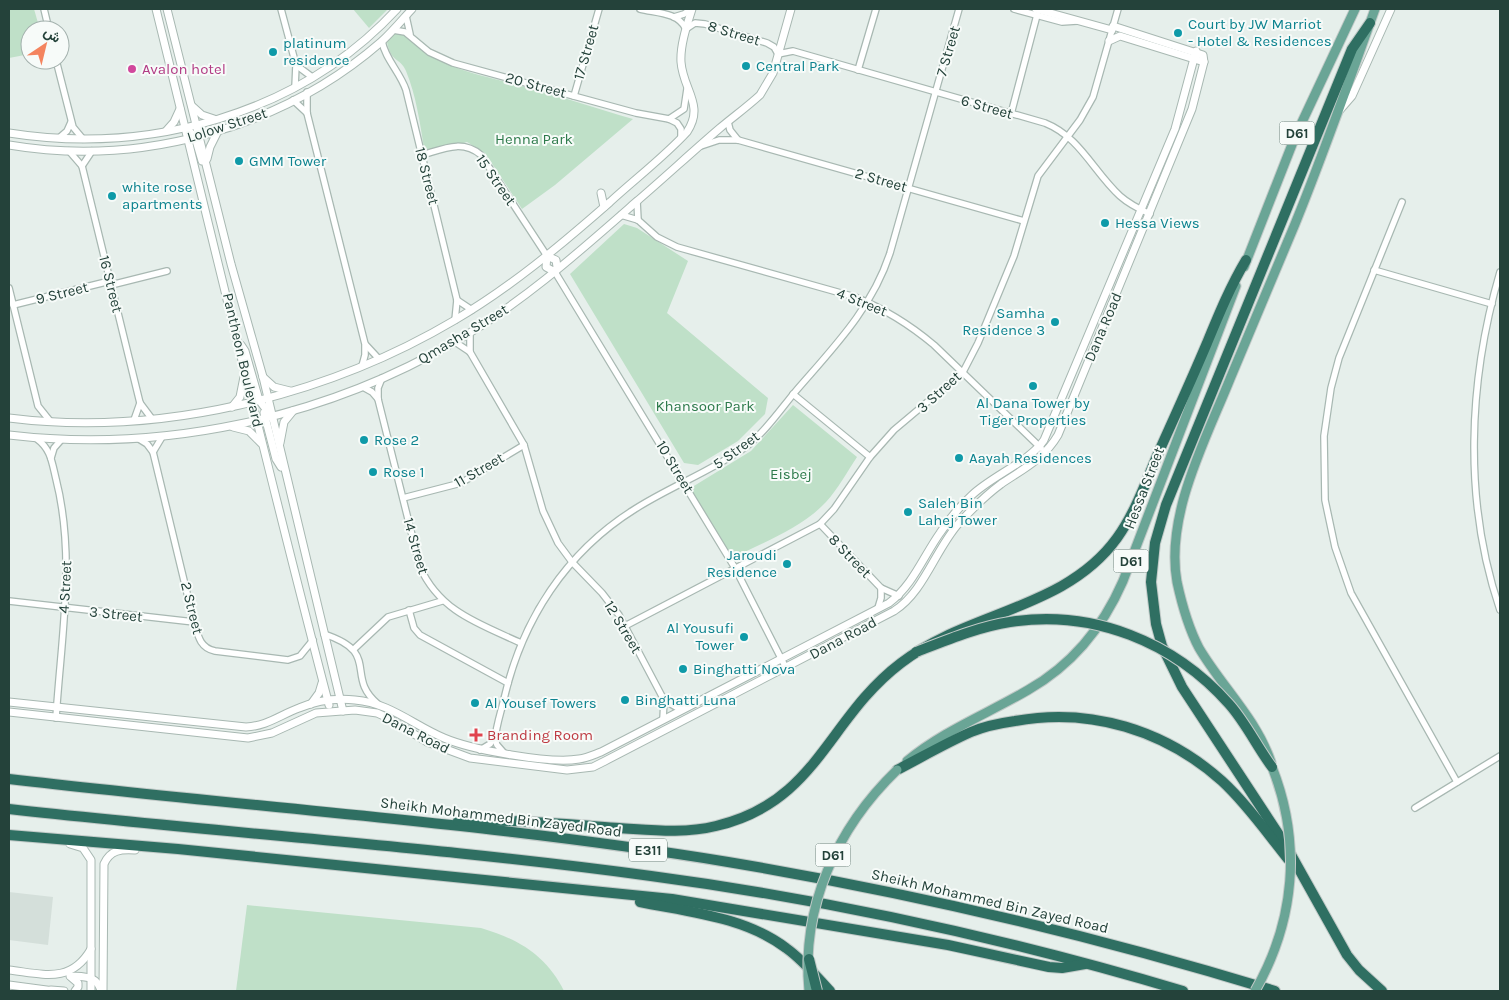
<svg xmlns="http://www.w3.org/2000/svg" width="1509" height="1000" viewBox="0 0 1509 1000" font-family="Karla,Vazirmatn,sans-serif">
<rect width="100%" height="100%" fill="#e6efeb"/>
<!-- built -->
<path fill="#d4dfda" d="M9 892 53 897 48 945 9 940Z"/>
<!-- green -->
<g fill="#bfe0c8">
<path d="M9 9H34L40 30H30V54L9 58Z"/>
<path d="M353 9H388L369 28Z"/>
<path d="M394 33 404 34C437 70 484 75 529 88 564 97 598 109 633 119L555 185 522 209 485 153 467 142 431 151 424 148C420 123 416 95 406 71 400 57 391 63 387 42Z"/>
<path d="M624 224 637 228 688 261 667 313 768 398 765 414 738 441 698 465 684 463 570 274Z"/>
<path d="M793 405 857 457C847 472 838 489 826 502 801 529 761 543 729 560L689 489 751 451Z"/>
<path d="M247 905 481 928C518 939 546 955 564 991H236Z"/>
</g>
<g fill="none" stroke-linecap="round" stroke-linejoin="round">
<!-- minor casing -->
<g stroke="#a8b8b2" stroke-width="8">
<g id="minor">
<path d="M44 9 49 30"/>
<path d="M281 9 296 65 295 87"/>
<path d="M640 9C656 13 678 12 686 29L695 23 705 24 767 43 774 47 778 54 793 51 1045 123C1080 137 1093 171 1120 196 1129 204 1139 209 1150 214"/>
<path d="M1014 9 1062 22 1077 21"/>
<path d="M406 16 410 34"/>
<path d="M674 17 684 14 691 9"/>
<path d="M393 30 405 32 429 52 453 63 636 113 669 119 677 123 681 129V138"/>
<path d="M382 41C385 59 400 72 406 90L457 300 455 320"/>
<path d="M56 60 73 127 83 139"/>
<path d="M296 65 312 77"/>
<path d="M858 70 876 9"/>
<path d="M307 92V113L365 344V355L362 366"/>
<path d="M574 96 599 9"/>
<path d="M293 100 307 113"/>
<path d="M1011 114 1037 15"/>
<path d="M669 119 684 109 687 89"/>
<path d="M728 122 730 130 738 140"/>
<path d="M59 138 67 131 71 122"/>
<path d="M701 146 719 140H738L1024 221"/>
<path d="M69 151 82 166 140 403 152 419"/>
<path d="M422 155C443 149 462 139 481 155L547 256"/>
<path d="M82 166 92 151"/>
<path d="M637 201 638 220"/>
<path d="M1402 202 1339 358 1331 388 1324 436 1325 500 1335 547 1351 593 1457 782"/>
<path d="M621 215 638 220 657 237 677 247 855 297C885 309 909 324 934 345L1041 448"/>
<path d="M1374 270 1492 304"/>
<path d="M555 272 735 568 786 668"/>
<path d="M1500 272C1468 382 1463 501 1500 610"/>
<path d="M111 285 167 271"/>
<path d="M9 288 38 406 50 421"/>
<path d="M457 300 472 310"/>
<path d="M13 305 110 281"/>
<path d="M470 333V352"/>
<path d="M455 342 470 352 524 445 543 511 558 543 572 562 602 593 619 615 664 700 663 719"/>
<path d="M366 345 379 359"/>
<path d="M382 378 378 388V399L420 567C440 612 480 624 521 643"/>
<path d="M363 387 372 392 378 399"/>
<path d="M793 394 870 457"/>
<path d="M134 420 140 403"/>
<path d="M37 439C51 449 52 463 56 479 76 558 61 638 56 718"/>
<path d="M139 439 147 444 153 452 194 622C198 636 200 648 215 651L288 660 300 656 313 640"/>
<path d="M153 452 162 437"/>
<path d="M51 458 54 448 61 440"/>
<path d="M403 498 461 483 524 445"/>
<path d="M820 524 881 588 899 596"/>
<path d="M9 601 194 622"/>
<path d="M878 608 881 598V588"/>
<path d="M409 610 414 628 420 635 508 683"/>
<path d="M625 626 820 524 834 509 870 457 894 430 963 372 978 343 1014 256 1038 176 1080 120 1093 97 1118 9"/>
<path d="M324 634C382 653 344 676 378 704"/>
<path d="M354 649 388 617 442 601"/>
<path d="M664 700 681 710"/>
<path d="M480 750 490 744 495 736"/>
<path d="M504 753 497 745 495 740C496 726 501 712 504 699 522 620 566 552 635 509 671 486 712 471 747 446 766 431 780 410 795 392 832 349 872 309 890 253L959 9"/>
<path d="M1415 808 1500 756"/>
</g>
</g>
<!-- tertiary casing -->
<g stroke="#a8b8b2" stroke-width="9">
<g id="tertiary">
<path d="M156 9C213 241 268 473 329 705"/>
<path d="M167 9 231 264 263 377 343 711"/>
<path d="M1036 9 1112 30"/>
<path d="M1109 41 1120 36 1204 62"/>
<path d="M192 106 202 115 214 119"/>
<path d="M1339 111 1352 96 1391 9"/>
<path d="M185 127 195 137 202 161"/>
<path d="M166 131 174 122 180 109"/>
<path d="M9 133C148 155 299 115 397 9"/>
<path d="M9 145C139 167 281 129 381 42 392 32 402 20 412 9"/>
<path d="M207 159 210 147 218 131"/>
<path d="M601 193 604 207"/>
<path d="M547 256 556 260 557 267 555 272 546 267Z"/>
<path d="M241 345 245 351 259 400 271 416"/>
<path d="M263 377 274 387 290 391"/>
<path d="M232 407 240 397 244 377"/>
<path d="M264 413 276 459 281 467"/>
<path d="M9 418C159 437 325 397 455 320 511 287 561 245 610 202 635 179 664 157 687 132 705 105 683 90 681 62 680 45 687 25 692 9"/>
<path d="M233 427 249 431 261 443"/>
<path d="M9 435C162 453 322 419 456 341 522 303 579 252 636 202 664 178 692 152 720 128 733 117 747 107 760 95L773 73 791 9"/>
<path d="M280 443 284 422 293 411"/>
<path d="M9 702 246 727C267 726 280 715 299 708 316 701 336 698 355 700 390 703 413 725 444 738 472 750 550 764 579 759 587 758 593 755 601 752L889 603C913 585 923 557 940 533 949 519 960 506 972 495 992 476 1030 461 1044 440L1175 129 1196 51"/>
<path d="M311 704 319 693 322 683"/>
<path d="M9 712 248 738 272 733 316 713 355 710 377 713 388 718 427 742 470 758 567 770 593 767 605 761 894 611C924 592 935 550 959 523 972 509 986 495 1001 484 1023 469 1044 459 1058 435L1192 109 1204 62 1203 55 1113 26"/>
<path d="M70 844 83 848 91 860V991"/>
<path d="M9 970C43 974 71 984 91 949"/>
<path d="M70 976C84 977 97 975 101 991"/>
<path d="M71 977 78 983V987L75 991"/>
<path d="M9 985 54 991"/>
<path d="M51 990 64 991"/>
<path d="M103 991 104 864C110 850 121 849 135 850"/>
</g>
</g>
<!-- primary casing -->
<g stroke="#c2cac8" stroke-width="11">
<g id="primary">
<path d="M1244 267 1295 137 1355 9"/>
<path d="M907 761C943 731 987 714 1028 690 1072 665 1103 627 1123 581L1236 286"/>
<path d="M1271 762C1256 718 1222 687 1199 648 1188 627 1182 605 1177 582 1165 515 1206 439 1230 379 1252 327 1274 275 1295 224 1324 153 1349 81 1375 9"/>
</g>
</g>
<!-- motorway casing -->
<g stroke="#c2cac8" stroke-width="12">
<g id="motorway">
<path d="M1370 23 1352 49 1166 505 1155 543 1151 582 1156 624 1162 646 1182 687 1285 844 1347 955 1359 970 1382 991"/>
<path d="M897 770C922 757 946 743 971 732 985 726 1001 723 1015 721 1090 707 1165 730 1222 781 1247 804 1267 833 1288 859"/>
<path d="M9 779C248 807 490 823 728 862 913 893 1096 936 1275 991"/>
<path d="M9 809C223 833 438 847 651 876 831 900 1009 939 1183 991"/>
<path d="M458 821C512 819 565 824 619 828 652 830 684 834 716 826 818 802 827 719 901 663 968 611 1065 610 1117 538 1135 513 1145 484 1157 456 1174 418 1191 381 1207 343 1219 314 1230 287 1246 260"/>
<path d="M9 835 178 849 672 899 948 945 1049 967 1062 968 1085 964"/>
<path d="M640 902C689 912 745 917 786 948 803 960 816 976 830 991"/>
</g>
</g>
<!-- minor -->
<use href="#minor" stroke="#fff" stroke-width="5.5"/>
<!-- tertiary -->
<use href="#tertiary" stroke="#fff" stroke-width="7"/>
<!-- primary -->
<use href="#primary" stroke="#6aa596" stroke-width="9"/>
<!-- motorway -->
<use href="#motorway" stroke="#2f6f62" stroke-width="10"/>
<!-- primary-bridge casing -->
<g stroke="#c2cac8" stroke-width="11" stroke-linecap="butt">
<g id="primary-bridge">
<path d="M809 991C801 906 837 828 897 770"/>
<path d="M1255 991C1295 921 1302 843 1272 767"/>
</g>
</g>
<!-- motorway-bridge casing -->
<g stroke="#c2cac8" stroke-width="12" stroke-linecap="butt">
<g id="motorway-bridge">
<path d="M916 652C947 640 978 627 1010 622 1093 609 1174 642 1229 704 1246 723 1257 747 1272 767"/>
<path d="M809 959 817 991"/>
</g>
</g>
<!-- primary-bridge -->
<use href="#primary-bridge" stroke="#6aa596" stroke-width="9"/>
<!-- motorway-bridge -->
<use href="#motorway-bridge" stroke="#2f6f62" stroke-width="10"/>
</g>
<!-- markers -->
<g fill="#0f9aa8" stroke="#f7fbf9" stroke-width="2">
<circle cx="1178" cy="33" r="5"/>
<circle cx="273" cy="52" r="5"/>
<circle cx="746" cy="66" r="5"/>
<circle cx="239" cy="161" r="5"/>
<circle cx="112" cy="196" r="5"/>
<circle cx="1105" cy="223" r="5"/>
<circle cx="1055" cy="322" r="5"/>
<circle cx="1033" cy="386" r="5"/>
<circle cx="364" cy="440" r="5"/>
<circle cx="959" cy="458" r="5"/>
<circle cx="373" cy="472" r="5"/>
<circle cx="908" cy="512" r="5"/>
<circle cx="787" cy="564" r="5"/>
<circle cx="744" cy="637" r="5"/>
<circle cx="683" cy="669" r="5"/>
<circle cx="625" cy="700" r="5"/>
<circle cx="475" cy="703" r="5"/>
</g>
<circle fill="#d1479c" stroke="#f7fbf9" stroke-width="2" cx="132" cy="69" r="5"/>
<path fill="#e0444e" stroke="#f7fbf9" stroke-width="2" d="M473.5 727.5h5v5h5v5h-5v5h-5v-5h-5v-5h5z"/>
<g text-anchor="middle" stroke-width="4" stroke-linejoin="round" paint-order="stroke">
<!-- shield labels -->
<g fill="#f7fbf9" stroke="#637a73" stroke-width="1">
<rect x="1279.5" y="121.5" width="35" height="23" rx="4"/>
<rect x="1113.5" y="549.5" width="35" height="23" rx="4"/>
<rect x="629" y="838.5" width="38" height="23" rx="4"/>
<rect x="815.5" y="843.5" width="35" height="23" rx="4"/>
</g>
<g font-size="14" font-weight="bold" fill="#24423a">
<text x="1297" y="138">D61</text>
<text x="1131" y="566">D61</text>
<text x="648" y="855">E311</text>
<text x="833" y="860">D61</text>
</g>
<!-- culture labels -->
<g font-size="15" fill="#0d838f" stroke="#f7fbf9" text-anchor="start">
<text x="1188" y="29">Court by JW Marriot<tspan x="1188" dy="17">- Hotel &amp; Residences</tspan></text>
<text x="283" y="48">platinum<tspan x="283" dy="17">residence</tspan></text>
<text x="756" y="71">Central Park</text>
<text x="249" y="166">GMM Tower</text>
<text x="122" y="192">white rose<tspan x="122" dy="17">apartments</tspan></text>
<text x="1115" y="228">Hessa Views</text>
<text x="1045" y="318" text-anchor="end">Samha<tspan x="1045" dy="17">Residence 3</tspan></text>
<text x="1033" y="408" text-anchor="middle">Al Dana Tower by<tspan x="1033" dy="17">Tiger Properties</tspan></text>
<text x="374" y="445">Rose 2</text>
<text x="969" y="463">Aayah Residences</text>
<text x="383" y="477">Rose 1</text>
<text x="918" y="508">Saleh Bin<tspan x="918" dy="17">Lahej Tower</tspan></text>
<text x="777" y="560" text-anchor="end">Jaroudi<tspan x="777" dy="17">Residence</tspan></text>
<text x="734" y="633" text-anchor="end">Al Yousufi<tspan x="734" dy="17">Tower</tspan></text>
<text x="693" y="674">Binghatti Nova</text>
<text x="635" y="705">Binghatti Luna</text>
<text x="485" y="708">Al Yousef Towers</text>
</g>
<!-- street labels -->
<g font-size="15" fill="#24423a" stroke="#f7fbf9">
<text transform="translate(734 33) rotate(17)" y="5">8 Street</text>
<text transform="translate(948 51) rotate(-74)" y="5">7 Street</text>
<text transform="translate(586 52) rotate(-74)" y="5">17 Street</text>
<text transform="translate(536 85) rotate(15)" y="5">20 Street</text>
<text transform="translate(987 107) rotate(16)" y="5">6 Street</text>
<text transform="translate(227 125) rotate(-18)" y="5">Lolow Street</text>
<text transform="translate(427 176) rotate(76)" y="5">18 Street</text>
<text transform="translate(496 180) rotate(55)" y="5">15 Street</text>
<text transform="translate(881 180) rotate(16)" y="5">2 Street</text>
<text transform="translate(111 284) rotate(76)" y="5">16 Street</text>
<text transform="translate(62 293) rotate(-14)" y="5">9 Street</text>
<text transform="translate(862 302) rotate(22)" y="5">4 Street</text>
<text transform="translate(1103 327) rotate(-67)" y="5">Dana Road</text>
<text transform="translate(463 334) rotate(-31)" y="5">Qmasha Street</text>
<text transform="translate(243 360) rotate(77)" y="5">Pantheon Boulevard</text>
<text transform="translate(939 392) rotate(-42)" y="5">3 Street</text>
<text transform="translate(736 450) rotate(-36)" y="5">5 Street</text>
<text transform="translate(675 467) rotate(59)" y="5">10 Street</text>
<text transform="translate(479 470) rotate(-30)" y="5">11 Street</text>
<text transform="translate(1144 488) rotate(-69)" y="5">Hessa Street</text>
<text transform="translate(416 546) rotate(74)" y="5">14 Street</text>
<text transform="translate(850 556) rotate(46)" y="5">8 Street</text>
<text transform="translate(65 587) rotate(-87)" y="5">4 Street</text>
<text transform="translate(192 608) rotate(76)" y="5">2 Street</text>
<text transform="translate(116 614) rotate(6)" y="5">3 Street</text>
<text transform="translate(623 627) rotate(59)" y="5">12 Street</text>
<text transform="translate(843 638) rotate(-28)" y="5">Dana Road</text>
<text transform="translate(416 733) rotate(27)" y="5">Dana Road</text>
<text transform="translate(501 817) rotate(7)" y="5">Sheikh Mohammed Bin Zayed Road</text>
<text transform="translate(990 901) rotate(13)" y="5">Sheikh Mohammed Bin Zayed Road</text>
</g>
<!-- hotel labels -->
<g font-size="15" fill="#b23c85" stroke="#f7fbf9" text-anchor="start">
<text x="142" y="74">Avalon hotel</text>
</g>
<!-- park labels -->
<g font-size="15" fill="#2d7a4b" stroke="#f7fbf9">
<text x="534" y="144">Henna Park</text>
<text x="705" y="411">Khansoor Park</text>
<text x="791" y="479">Eisbej</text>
</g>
<!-- health labels -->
<g font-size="15" fill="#be3a42" stroke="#f7fbf9" text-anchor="start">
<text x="487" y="740">Branding Room</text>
</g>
</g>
<!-- border -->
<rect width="1509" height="1000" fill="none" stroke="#24423a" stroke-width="20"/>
<!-- north arrow -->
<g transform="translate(45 45) rotate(35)"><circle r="24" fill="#f7fbf9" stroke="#a3b1ad"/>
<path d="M0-4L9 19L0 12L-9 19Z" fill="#f4845f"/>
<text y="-8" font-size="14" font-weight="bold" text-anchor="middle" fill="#24423a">ش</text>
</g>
</svg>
